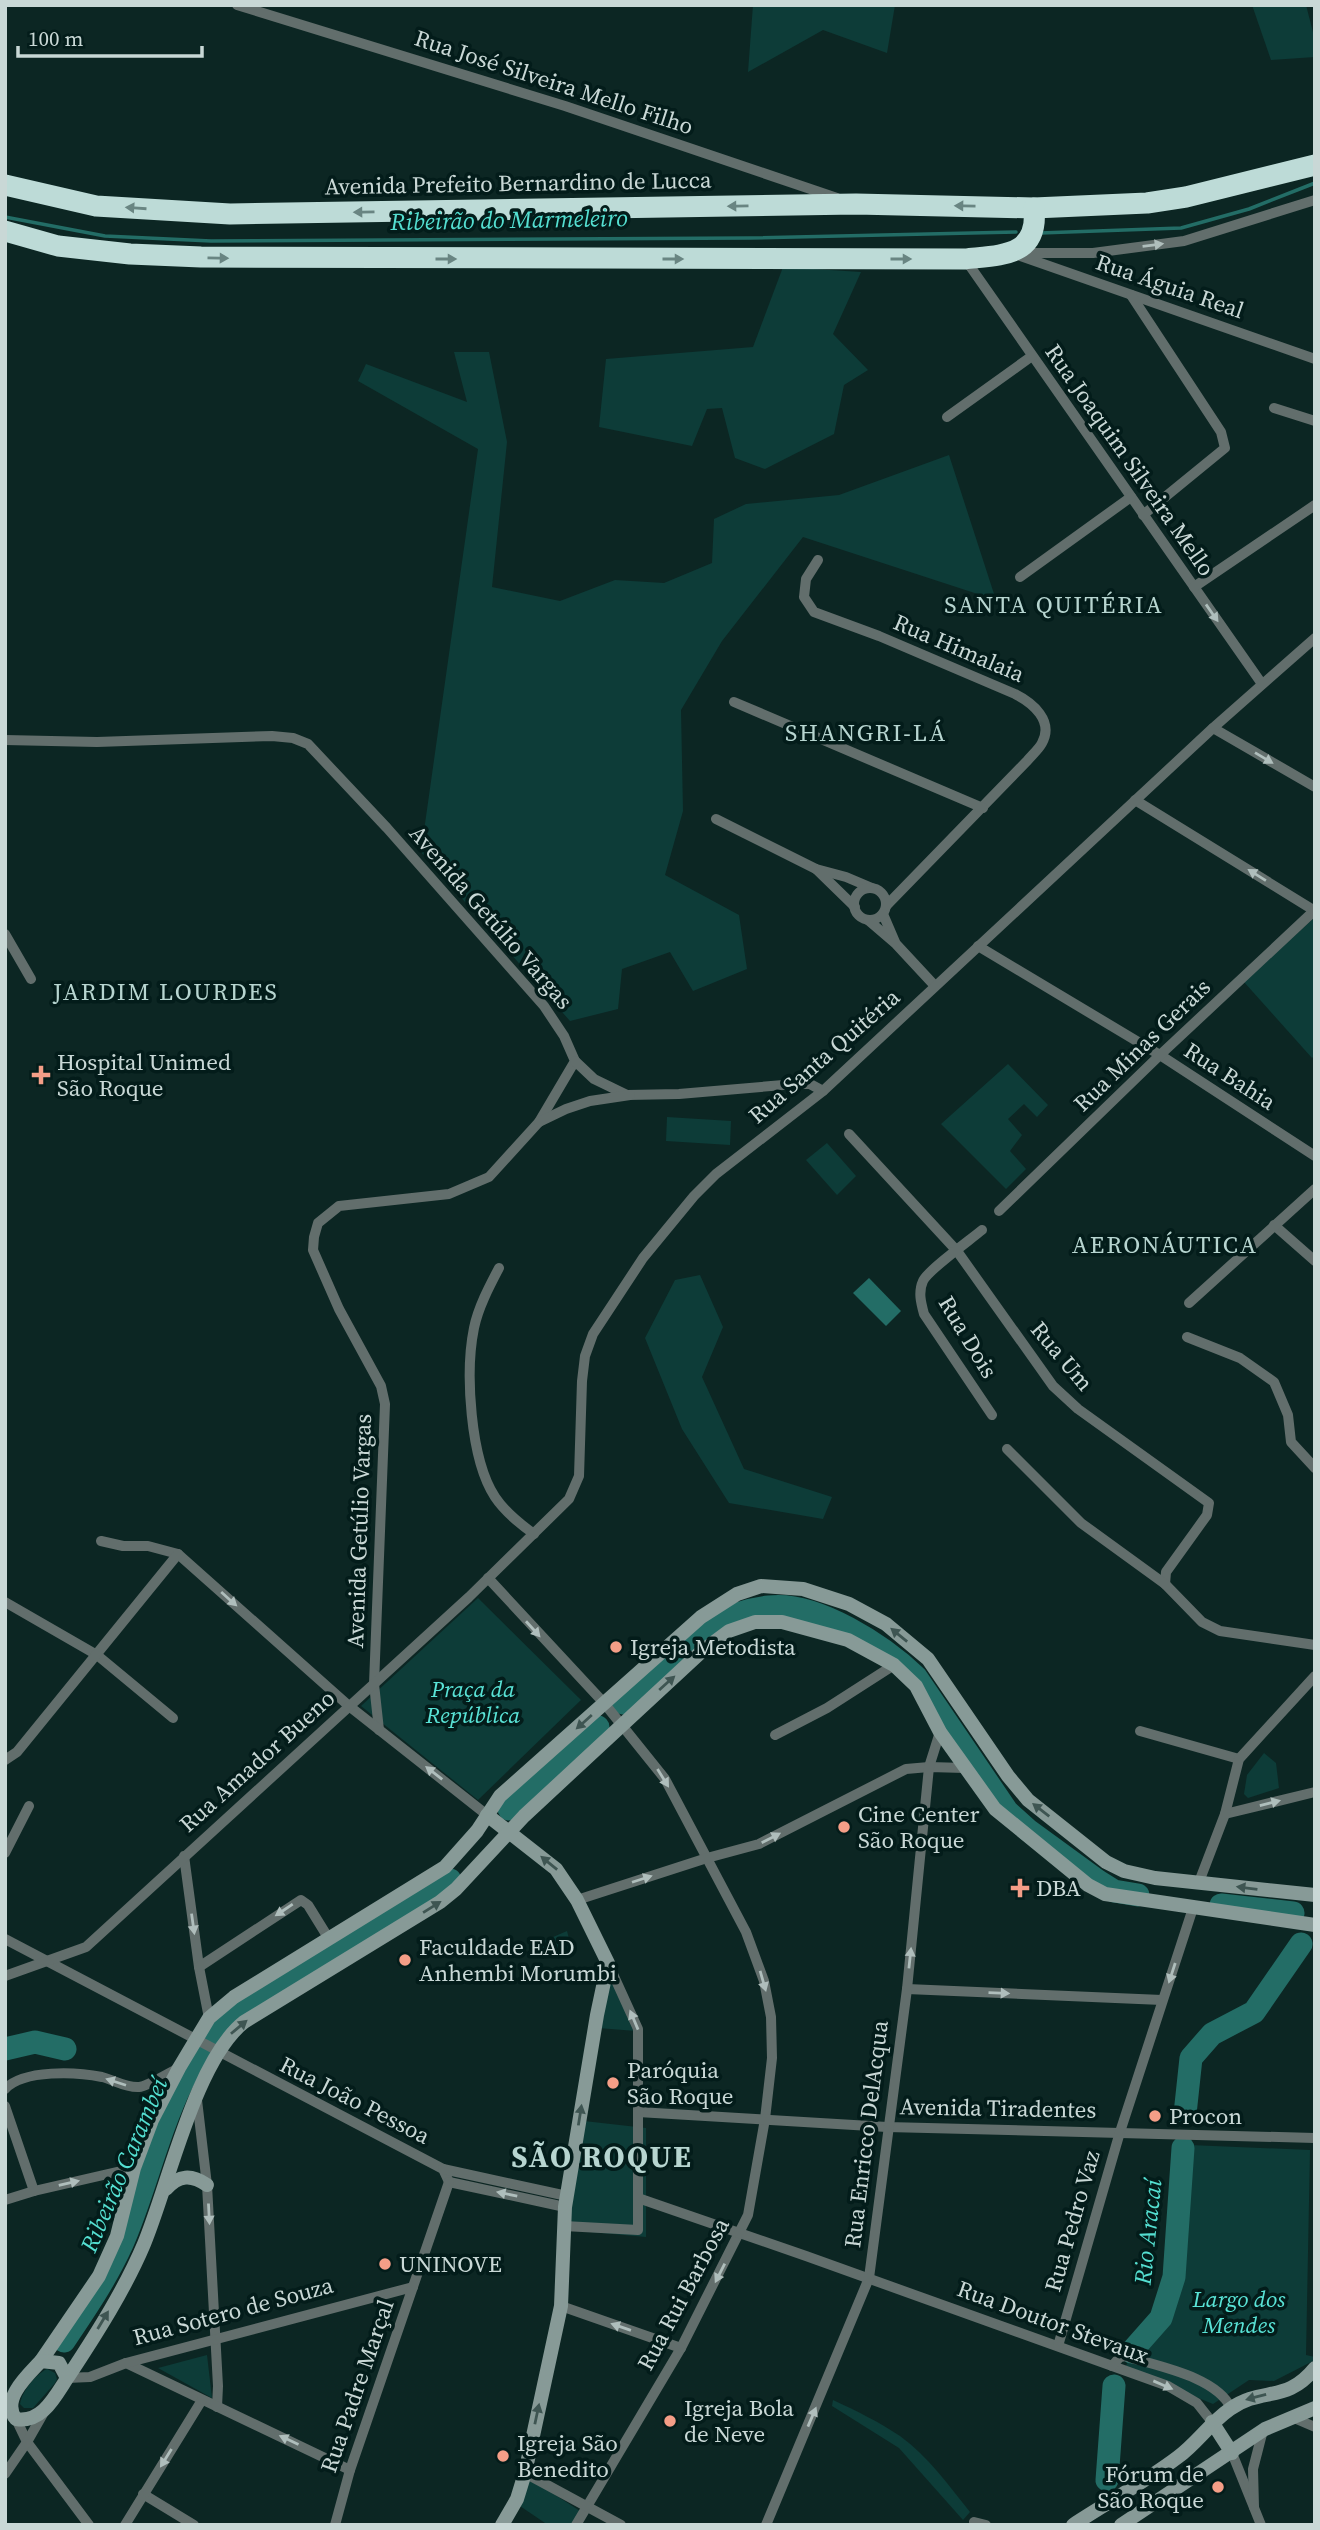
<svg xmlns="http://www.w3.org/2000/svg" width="1320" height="2530" viewBox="0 0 1320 2530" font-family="'Source Serif 4',serif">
<rect width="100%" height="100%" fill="#0c2623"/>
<!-- green -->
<g fill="#0d3c38">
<path d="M753 5H895L887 53 823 30 748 72Z"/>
<path d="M1252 5H1306L1315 40V57L1271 60Z"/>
<path d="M783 267 861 272 833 334 868 370 844 385 834 434 765 469 735 458 722 408 707 409 692 446 599 427 606 359 753 347Z"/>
<path d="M454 352H489L507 442 492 587 560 601 615 580 664 583 712 563 714 519 746 504 839 495 949 455 996 600 803 537 722 641 681 710 683 811 665 875 739 915 747 969 693 991 670 952 622 969 618 1009 570 1021 421 852 478 449 358 381 366 364 467 402Z"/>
<path d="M1314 918 1315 1055 1312 1058 1244 982Z"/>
<path d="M1008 1064 1048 1105 1037 1117 1024 1104 1008 1119 1022 1135 1010 1151 1026 1169 1006 1189 941 1124Z"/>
<path d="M667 1117 731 1121 730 1145 666 1141Z"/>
<path d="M827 1143 856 1176 837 1195 806 1160Z"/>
<path d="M700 1275 723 1327 702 1377 744 1469 832 1497 823 1519 729 1503 682 1429 645 1338 675 1280Z"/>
<path d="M478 1598 581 1700 478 1800 361 1706Z"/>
<path d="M1264 1753 1276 1763 1279 1788 1248 1798 1244 1794 1247 1775Z"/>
<path d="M567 1931 571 1946 543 1958 534 1953 537 1944Z"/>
<path d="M608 1972 636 2031 598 2028Z"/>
<path d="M584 2121 646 2128V2237L568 2230Z"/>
<path d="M1190 2145 1310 2150 1306 2355 1315 2357V2360L1274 2381 1249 2380 1213 2404 1125 2368C1134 2348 1156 2336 1165 2317 1189 2266 1186 2200 1190 2145Z"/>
<path d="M207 2355 212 2398 158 2368Z"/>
<path d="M47 2369 55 2373 57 2379 55 2383 33 2408H24L20 2404C22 2391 36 2374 47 2369Z"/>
<path d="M833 2400C857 2411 879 2422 900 2436 928 2456 949 2486 970 2512L963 2520 899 2448 832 2406Z"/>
<path d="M526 2476 580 2511 572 2525H548L517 2504Z"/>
</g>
<!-- water -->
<path fill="#236d66" d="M869 1278 901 1311 886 1326 853 1293Z"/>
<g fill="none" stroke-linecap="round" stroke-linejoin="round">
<!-- stream -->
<g stroke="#236d66" stroke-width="3.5">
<path d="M5 217 105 236 211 241 750 238 1016 232"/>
<path d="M1040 233 1181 228 1249 209 1315 183"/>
</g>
<!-- river -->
<g stroke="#236d66" stroke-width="23">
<path d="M623 1703C649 1680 688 1639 718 1623 732 1615 752 1609 769 1607 816 1601 884 1646 916 1677L1007 1811 1028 1830 1098 1881 1114 1891 1138 1895"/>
<path d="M509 1809 598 1727"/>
<path d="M1221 1905 1293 1913"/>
<path d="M5 2049 35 2042 65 2049"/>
<path d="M1185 2114 1191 2058 1212 2034 1254 2012 1301 1944"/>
<path d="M64 2341C85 2310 106 2279 122 2244 155 2170 169 2063 238 2011L450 1880"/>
<path d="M1131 2352 1161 2318 1174 2277 1183 2148"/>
<path d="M1107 2480 1114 2386"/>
</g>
<!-- street -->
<g stroke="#626e6c" stroke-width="10">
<path d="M237 5 565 106 837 198"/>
<path d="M1012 253 1315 359"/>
<path d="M1022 253H1093L1184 241 1315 200"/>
<path d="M965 259 1262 684"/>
<path d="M1131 295 1221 432 1225 448 1143 515"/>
<path d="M1274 408 1315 421"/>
<path d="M947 417 1032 356"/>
<path d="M818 560 806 579 804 597 814 612 879 636 1015 694C1033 703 1054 721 1042 743 1039 749 1032 755 1027 761L886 906"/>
<path d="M1020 577 1131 497"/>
<path d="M1194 587 1315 505"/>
<path d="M734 702 983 808"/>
<path d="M1213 728 1315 787"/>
<path d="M5 740 97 742 272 736 293 738 308 744 387 828 544 1006 564 1036 575 1061 539 1122 489 1177 449 1194 339 1206 318 1223 314 1237 313 1250 339 1309 381 1386 385 1404 374 1684 379 1730"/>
<path d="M1135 800 1315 911"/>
<path d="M716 819 816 869 846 877 872 888"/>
<path d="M816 869 855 907"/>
<circle cx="870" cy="904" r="16"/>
<path d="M883 914 895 942"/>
<path d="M868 920 896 944 935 986"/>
<path d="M5 934 31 979"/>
<path d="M978 946 1160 1055 1315 1156"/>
<path d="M575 1061 594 1079 627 1095 679 1094 795 1084H810L823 1091"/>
<path d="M539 1122 566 1109 590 1101 630 1095"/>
<path d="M849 1134 957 1251 1053 1386 1078 1409 1209 1503 1207 1515 1166 1572 1165 1584"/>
<path d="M999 1211 1160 1055 1315 910"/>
<path d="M1274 1225 1315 1261"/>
<path d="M982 1230C970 1240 928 1270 923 1281 918 1292 921 1303 924 1314L992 1415"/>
<path d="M499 1268C489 1287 478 1308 474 1328 465 1372 470 1459 495 1497 505 1512 520 1524 534 1534"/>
<path d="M1189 1303 1315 1189"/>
<path d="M1187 1337 1240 1358 1274 1382 1288 1415 1291 1442 1315 1468"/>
<path d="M1007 1449 1081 1523 1165 1584 1202 1622 1220 1631 1315 1645"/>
<path d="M101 1541 123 1546H148L178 1554 349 1706 487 1815"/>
<path d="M488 1578 604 1703 665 1779 746 1932 764 1981 771 2017 772 2058 765 2119 748 2215 681 2348 576 2525"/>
<path d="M5 1602 97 1655 173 1718"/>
<path d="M1140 1731 1239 1759"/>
<path d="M775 1735 827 1708 894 1665"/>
<path d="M5 1760 17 1752 178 1554"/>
<path d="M1225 1814 1315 1792"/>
<path d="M5 1853 29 1806"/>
<path d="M184 1856 199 1967 209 2018"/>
<path d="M1199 1882 1225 1814 1239 1759 1315 1676"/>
<path d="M577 1900 707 1858 759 1844 906 1769 929 1767 965 1768"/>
<path d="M5 1939 443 2169 449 2182"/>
<path d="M199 1967 301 1900 308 1905 329 1939"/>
<path d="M5 1976 86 1947 469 1597 569 1499 579 1476 582 1381 585 1356 593 1334 643 1258 694 1196 716 1174 823 1091 1213 728 1315 638"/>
<path d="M907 1989 1162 2000"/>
<path d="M5 2089C24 2069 77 2072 102 2077 114 2080 126 2088 139 2087 148 2086 168 2073 179 2068"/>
<path d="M197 2100 207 2185 218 2386 217 2407"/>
<path d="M5 2106 34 2191"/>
<path d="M638 2112 887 2127 1315 2138"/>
<path d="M443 2169 567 2196"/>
<path d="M449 2182 565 2207"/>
<path d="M638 2198 806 2256 1168 2386 1197 2403 1212 2422"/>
<path d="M5 2200 34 2191 134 2168"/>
<path d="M564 2226 638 2230V2029L608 1963"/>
<path d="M561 2306 681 2348"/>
<path d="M1058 2346 1120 2132 1193 1908"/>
<path d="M126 2363 350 2470"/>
<path d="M1112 2366 1120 2357 1125 2356C1156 2366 1216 2376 1231 2408"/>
<path d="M67 2378 90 2377 126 2363 413 2287"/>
<path d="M1294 2418 1315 2427"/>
<path d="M16 2419 27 2442 89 2525"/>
<path d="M1232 2453 1261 2525"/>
<path d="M525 2473 621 2525"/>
<path d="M5 2474 27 2442 43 2414"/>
<path d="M143 2494 194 2525"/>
<path d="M1254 2507 1253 2469 1263 2430"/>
<path d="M125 2525 202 2400"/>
<path d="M335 2525 350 2470 449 2182"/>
<path d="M766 2525 869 2278 907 1989 929 1767 940 1732"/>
<path d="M975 2525 974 2522 986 2525"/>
</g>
<!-- secondary -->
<g stroke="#879a97" stroke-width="14">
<path d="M487 1815 556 1869 577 1900 608 1963 597 2015 565 2207 561 2306 525 2473 517 2499 502 2525"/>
<path d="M166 2189C179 2175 191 2174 207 2185"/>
<path d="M41 2361 99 2276 117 2236 134 2168 152 2120 179 2068 209 2018 234 1997 445 1867 477 1831 500 1796 701 1617 737 1594 761 1586 803 1589 849 1604 886 1624 928 1659 1008 1776 1028 1800 1106 1862 1124 1871 1155 1878 1315 1895"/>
<path d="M67 2378 59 2363 41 2361C28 2375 0 2400 16 2419 44 2424 57 2392 70 2374 97 2333 125 2289 144 2244 169 2184 195 2061 244 2022L440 1902 456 1889 524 1816 702 1651 729 1631 755 1622H782L848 1640 894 1665 916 1686 940 1732 995 1809 1088 1885 1105 1894 1315 1925"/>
<path d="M1212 2422 1232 2453"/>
<path d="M1073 2525C1108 2502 1145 2482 1178 2457 1197 2443 1210 2423 1230 2409 1263 2386 1286 2404 1315 2368"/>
<path d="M1121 2525 1265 2429 1315 2408"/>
</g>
<!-- highway -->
<g stroke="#bddbd7" stroke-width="21">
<path d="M5 185 96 206 230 214 856 204 1034 208 1147 203 1186 197 1315 165"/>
<path d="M5 231 58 246 130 254 201 257 965 259C1001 255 1039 257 1034 208"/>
</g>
</g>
<!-- one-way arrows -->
<defs><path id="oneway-solid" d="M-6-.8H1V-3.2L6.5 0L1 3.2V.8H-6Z" transform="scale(1.75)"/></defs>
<g fill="#698582">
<use href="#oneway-solid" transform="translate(738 206) rotate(179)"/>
<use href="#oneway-solid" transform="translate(965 206) rotate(-179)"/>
<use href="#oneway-solid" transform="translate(136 208) rotate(-176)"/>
<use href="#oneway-solid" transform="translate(364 212) rotate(179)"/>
<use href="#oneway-solid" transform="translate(218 258) rotate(1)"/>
<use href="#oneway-solid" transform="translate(446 259)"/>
<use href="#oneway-solid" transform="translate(673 259)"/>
<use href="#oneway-solid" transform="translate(901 259)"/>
</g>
<g fill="#afbebc">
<use href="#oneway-solid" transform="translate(1153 245) rotate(-7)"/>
<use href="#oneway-solid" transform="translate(1212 613) rotate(55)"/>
<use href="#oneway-solid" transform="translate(1264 758) rotate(31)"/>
<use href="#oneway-solid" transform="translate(1257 875) rotate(-148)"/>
<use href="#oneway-solid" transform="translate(229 1599) rotate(42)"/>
<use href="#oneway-solid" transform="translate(533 1629) rotate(48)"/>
<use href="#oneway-solid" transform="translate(434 1773) rotate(-142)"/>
<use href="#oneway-solid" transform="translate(663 1778) rotate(58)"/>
<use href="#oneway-solid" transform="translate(1270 1803) rotate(-14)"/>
<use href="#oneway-solid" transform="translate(771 1838) rotate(-27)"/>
<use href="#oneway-solid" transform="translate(642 1879) rotate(-18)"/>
<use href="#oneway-solid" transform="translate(284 1910) rotate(146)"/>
<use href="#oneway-solid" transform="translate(193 1924) rotate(82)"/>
<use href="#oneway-solid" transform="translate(910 1958) rotate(-84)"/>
<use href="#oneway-solid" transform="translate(1172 1973) rotate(108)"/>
<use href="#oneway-solid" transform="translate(763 1981) rotate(74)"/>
<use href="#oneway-solid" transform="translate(999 1993) rotate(2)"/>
<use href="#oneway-solid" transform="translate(634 2020) rotate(-113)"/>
<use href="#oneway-solid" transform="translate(116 2082) rotate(-162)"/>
<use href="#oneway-solid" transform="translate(69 2183) rotate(-13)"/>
<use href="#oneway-solid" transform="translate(507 2194) rotate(-168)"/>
<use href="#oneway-solid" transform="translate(209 2214) rotate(87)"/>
<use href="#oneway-solid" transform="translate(720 2273) rotate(117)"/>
<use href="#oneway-solid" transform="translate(621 2327) rotate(-161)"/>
<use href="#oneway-solid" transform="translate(1163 2385) rotate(23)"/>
<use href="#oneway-solid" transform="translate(812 2417) rotate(-67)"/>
<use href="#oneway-solid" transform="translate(289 2440) rotate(-155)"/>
<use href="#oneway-solid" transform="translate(166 2458) rotate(122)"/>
</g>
<g fill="#3e5552">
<use href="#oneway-solid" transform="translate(899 1635) rotate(-141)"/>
<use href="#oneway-solid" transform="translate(667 1683) rotate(-42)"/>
<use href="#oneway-solid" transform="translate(584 1722) rotate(138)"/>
<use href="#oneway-solid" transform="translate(1041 1810) rotate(-142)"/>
<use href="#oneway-solid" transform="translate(549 1863) rotate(-141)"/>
<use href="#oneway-solid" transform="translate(1247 1888) rotate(-173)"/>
<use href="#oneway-solid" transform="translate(432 1907) rotate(-32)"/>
<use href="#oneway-solid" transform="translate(239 2027) rotate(-40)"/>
<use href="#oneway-solid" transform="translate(580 2115) rotate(-81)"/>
<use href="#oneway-solid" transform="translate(103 2320) rotate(-59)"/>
<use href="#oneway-solid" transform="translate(1256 2397) rotate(165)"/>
<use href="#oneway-solid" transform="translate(537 2414) rotate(-78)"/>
</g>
<!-- markers -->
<g fill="#f49e87" stroke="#031c1a" stroke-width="2.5">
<path d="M37.5 1064.5h7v7h7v7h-7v7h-7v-7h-7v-7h7z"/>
<circle cx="616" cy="1647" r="7"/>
<circle cx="844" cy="1827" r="7"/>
<path d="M1016.5 1877.5h7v7h7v7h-7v7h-7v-7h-7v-7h7z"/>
<circle cx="405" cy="1960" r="7"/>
<circle cx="613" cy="2083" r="7"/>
<circle cx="1155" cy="2116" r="7"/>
<circle cx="385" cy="2264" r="7"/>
<circle cx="670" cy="2421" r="7"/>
<circle cx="503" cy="2456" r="7"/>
<circle cx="1218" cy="2487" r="7"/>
</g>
<g text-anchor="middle" stroke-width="7" stroke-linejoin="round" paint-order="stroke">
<!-- street labels -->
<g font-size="23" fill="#c9d8d6" stroke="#031c1a">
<text transform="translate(554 82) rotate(18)" y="8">Rua José Silveira Mello Filho</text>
<text transform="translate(518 183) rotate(-1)" y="8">Avenida Prefeito Bernardino de Lucca</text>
<text transform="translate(1170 286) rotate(19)" y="8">Rua Águia Real</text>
<text transform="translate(1130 460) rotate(55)" y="8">Rua Joaquim Silveira Mello</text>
<text transform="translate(959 648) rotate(23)" y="8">Rua Himalaia</text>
<text transform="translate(491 917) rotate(49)" y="8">Avenida Getúlio Vargas</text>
<text transform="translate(1142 1045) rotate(-44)" y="8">Rua Minas Gerais</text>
<text transform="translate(824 1056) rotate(-41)" y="8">Rua Santa Quitéria</text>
<text transform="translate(1230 1076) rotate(33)" y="8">Rua Bahia</text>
<text transform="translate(968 1337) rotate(59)" y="8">Rua Dois</text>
<text transform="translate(1062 1356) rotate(50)" y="8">Rua Um</text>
<text transform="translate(359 1531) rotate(-88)" y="8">Avenida Getúlio Vargas</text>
<text transform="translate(257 1761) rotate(-42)" y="8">Rua Amador Bueno</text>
<text transform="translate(355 2100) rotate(27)" y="8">Rua João Pessoa</text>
<text transform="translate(998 2108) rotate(1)" y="8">Avenida Tiradentes</text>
<text transform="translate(866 2134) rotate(-83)" y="8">Rua Enricco DelAcqua</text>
<text transform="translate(1072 2221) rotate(-74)" y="8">Rua Pedro Vaz</text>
<text transform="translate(683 2294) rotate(-62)" y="8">Rua Rui Barbosa</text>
<text transform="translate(233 2311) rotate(-15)" y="8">Rua Sotero de Souza</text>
<text transform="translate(1053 2322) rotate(20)" y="8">Rua Doutor Stevaux</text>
<text transform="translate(357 2386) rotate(-71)" y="8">Rua Padre Marçal</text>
</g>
<!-- poi labels -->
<g font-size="23" fill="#c9d8d6" stroke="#031c1a" text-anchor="start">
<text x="57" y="1070">Hospital Unimed<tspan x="57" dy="26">São Roque</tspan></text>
<text x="630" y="1655">Igreja Metodista</text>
<text x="858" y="1822">Cine Center<tspan x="858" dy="26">São Roque</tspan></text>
<text x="1036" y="1896">DBA</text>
<text x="419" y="1955">Faculdade EAD<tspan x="419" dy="26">Anhembi Morumbi</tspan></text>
<text x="627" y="2078">Paróquia<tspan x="627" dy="26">São Roque</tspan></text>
<text x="1169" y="2124">Procon</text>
<text x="399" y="2272">UNINOVE</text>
<text x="684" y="2416">Igreja Bola<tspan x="684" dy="26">de Neve</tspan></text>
<text x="517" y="2451">Igreja São<tspan x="517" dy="26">Benedito</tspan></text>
<text x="1204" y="2482" text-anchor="end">Fórum de<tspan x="1204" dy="26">São Roque</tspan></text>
</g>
<!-- park labels -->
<g font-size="23" font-style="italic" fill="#59e3d6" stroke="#031c1a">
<text x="473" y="1697">Praça da<tspan x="473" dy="26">República</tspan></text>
<text x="1239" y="2307">Largo dos<tspan x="1239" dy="26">Mendes</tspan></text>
</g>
<!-- water labels -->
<g font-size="24" font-style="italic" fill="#54dfd1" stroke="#031c1a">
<text transform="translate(509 220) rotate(-1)" y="8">Ribeirão do Marmeleiro</text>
<text transform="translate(124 2165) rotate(-67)" y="8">Ribeirão Carambeí</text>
<text transform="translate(1148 2232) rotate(-84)" y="8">Rio Aracaí</text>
</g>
<!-- neighbourhood labels -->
<g font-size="24" letter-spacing="2" fill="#b7d5d0" stroke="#031c1a">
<text x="1054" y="613">SANTA QUITÉRIA</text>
<text x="866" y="741">SHANGRI-LÁ</text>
<text x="166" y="1000">JARDIM LOURDES</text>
<text x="1165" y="1253">AERONÁUTICA</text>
</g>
<!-- district labels -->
<g font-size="30" font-weight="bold" letter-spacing="2" fill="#b7d5d0" stroke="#031c1a">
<text x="602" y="2167">SÃO ROQUE</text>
</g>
</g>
<!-- border -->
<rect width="1320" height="2530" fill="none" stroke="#c9d8d6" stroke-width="14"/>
<!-- scale -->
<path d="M18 46v10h184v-10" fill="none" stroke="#c9d8d6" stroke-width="3.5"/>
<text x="28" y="46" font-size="21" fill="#c9d8d6" stroke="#031c1a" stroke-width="5" paint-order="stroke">100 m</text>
</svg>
